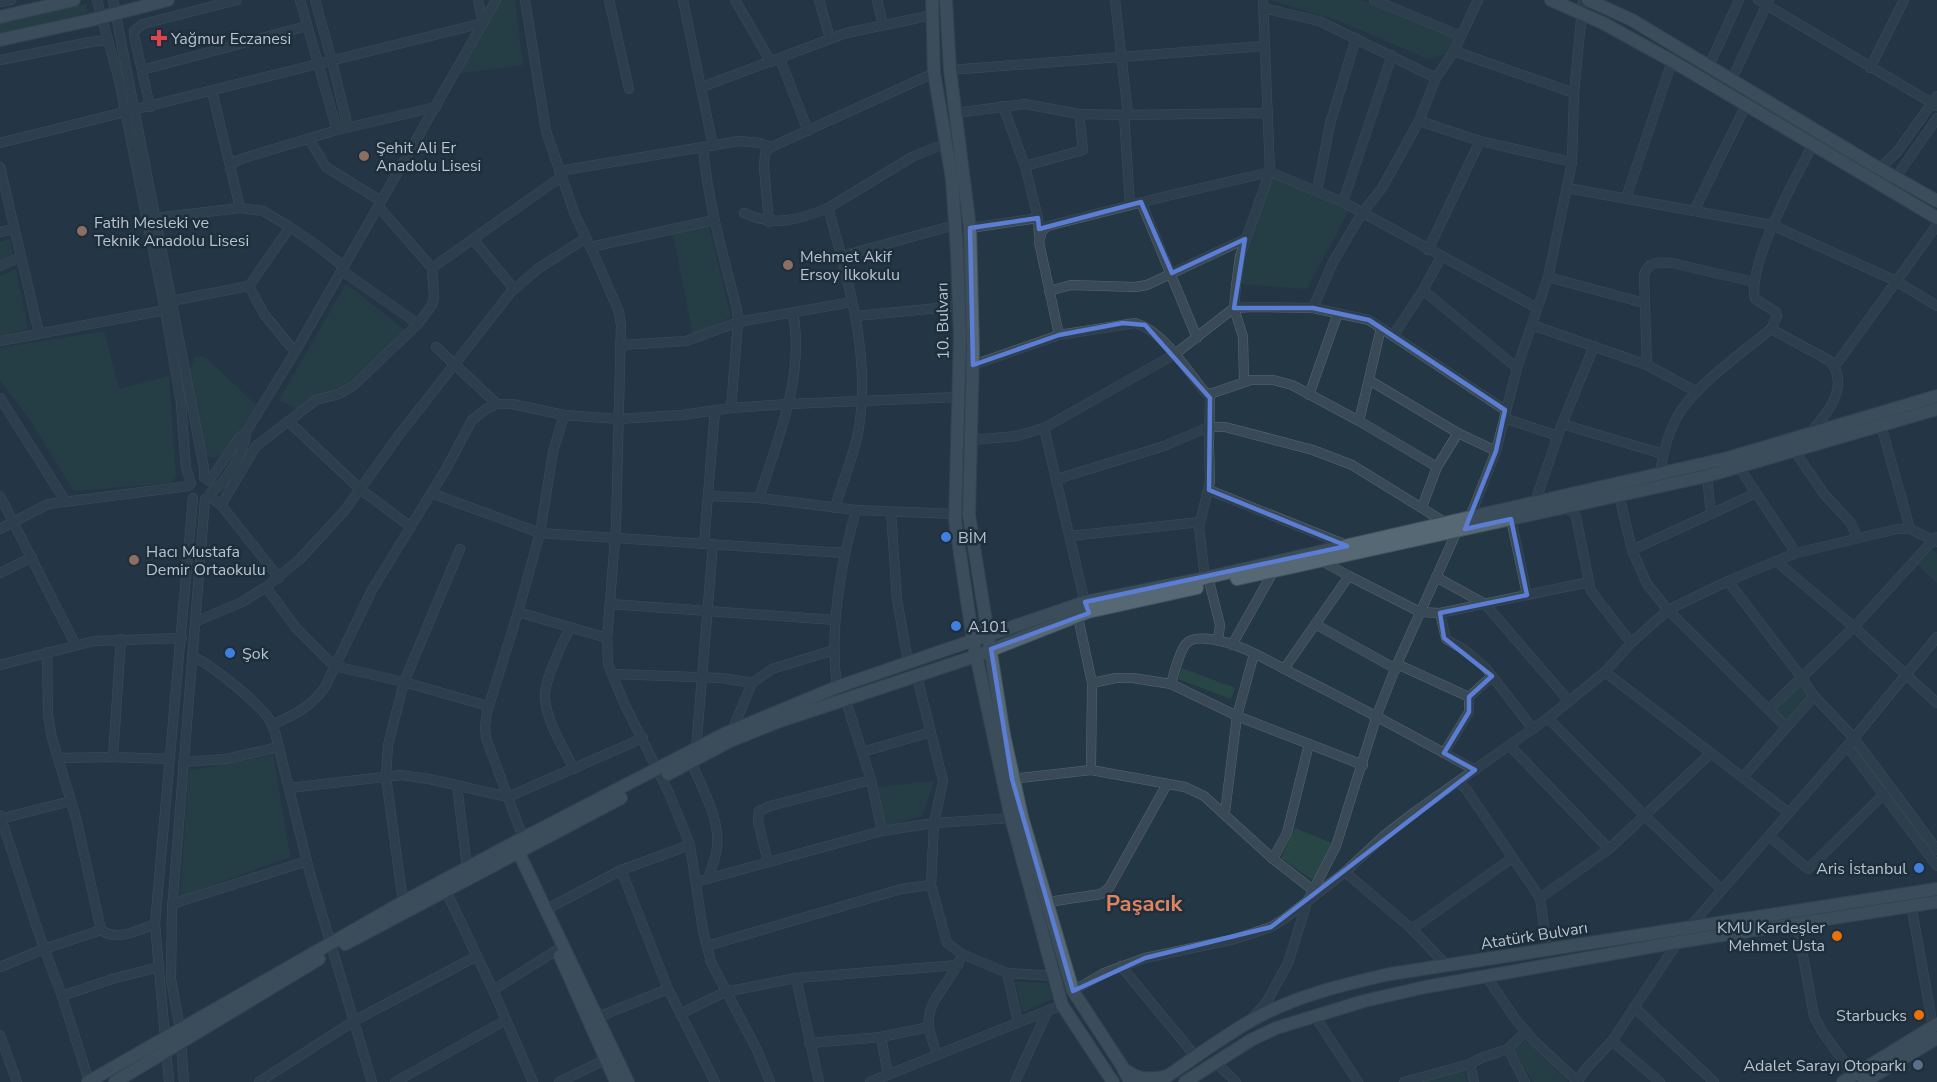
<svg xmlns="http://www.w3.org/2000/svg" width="1937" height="1082" viewBox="0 0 1937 1082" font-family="'Nunito Sans',sans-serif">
<rect width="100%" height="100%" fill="#243745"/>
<!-- green -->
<g fill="#274645">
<path d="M497 0H515L523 65 460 73Z"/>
<path d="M1270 0H1361L1454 37 1447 54 1428 59 1337 20Z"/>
<path d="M86 4 88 13 0 33V23Z"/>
<path d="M1272 179 1350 208 1307 289 1241 284 1245 249Z"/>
<path d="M708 224 731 317 693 335 673 234Z"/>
<path d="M10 239 13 255 0 260V242Z"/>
<path d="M16 269 28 329 0 336V276Z"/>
<path d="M346 284 406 331 338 391 297 409 279 400Z"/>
<path d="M104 331 119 389 169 376 176 477 170 483 74 491 30 420 0 380V348Z"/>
<path d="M201 356 206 358 256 405 225 453 214 458 205 455 189 371 195 357Z"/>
<path d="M1932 550 1937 554V583L1918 565Z"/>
<path d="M1182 668 1235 688 1231 699 1178 679Z"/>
<path d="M1801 683 1810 696 1787 721 1773 709Z"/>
<path d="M273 755 290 857 180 897 189 771Z"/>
<path d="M934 781 922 816 884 826 876 787Z"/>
<path d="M1295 828 1332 843 1316 878 1311 879 1281 858Z"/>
<path d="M1015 982 1048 983 1052 999 1023 1012Z"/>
<path d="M1525 1040 1568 1082H1533L1514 1050Z"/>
<path d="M1464 1071 1467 1082H1420Z"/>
</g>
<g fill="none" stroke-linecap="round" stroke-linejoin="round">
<!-- minor casing -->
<g stroke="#586672" stroke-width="10">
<g id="minor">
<path d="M97 0 119 80 165 310 181 403 186 468 191 483"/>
<path d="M113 0 204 468V478"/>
<path d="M300 0 337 130"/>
<path d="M315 0 332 61 348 128"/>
<path d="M525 0 546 131 575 215 593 252 619 312 621 326 616 527 607 638 608 664 624 703 669 793 690 845 703 931 711 962 757 1050 770 1082"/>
<path d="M609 0 629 89"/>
<path d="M683 0 713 146"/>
<path d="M735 0 771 62"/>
<path d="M819 0 830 38"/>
<path d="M877 0 883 25"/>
<path d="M1115 0 1128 115"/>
<path d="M1374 0 1461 36"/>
<path d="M1758 0 1937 106"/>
<path d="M0 2 11 0"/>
<path d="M1263 8 1319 21 1436 78"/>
<path d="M1454 51 1574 93"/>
<path d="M780 59 808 131"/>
<path d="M0 60 90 42 108 40"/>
<path d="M1709 66 1739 0"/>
<path d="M1870 68 1904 0"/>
<path d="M142 70 307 26"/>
<path d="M950 70 1264 46"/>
<path d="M1732 79 1769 0"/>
<path d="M702 87 846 33 933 15"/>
<path d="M212 91 240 208"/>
<path d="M1003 106 1025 166"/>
<path d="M150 107 134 35V31L143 24 237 0"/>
<path d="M955 113 1025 104 1079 114 1124 115 1268 113"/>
<path d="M1124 115 1130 205"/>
<path d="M1419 121 1480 141 1572 162"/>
<path d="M309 139 326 167 381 201"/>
<path d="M0 143 483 23 478 0"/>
<path d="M0 167 39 333"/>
<path d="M1880 168 1897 152 1937 96"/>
<path d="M230 169 234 162 244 158 337 130 436 107"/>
<path d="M559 171 739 141 760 143 771 147"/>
<path d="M1896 177 1937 118"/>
<path d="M1567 188 1772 225 1896 281 1937 306"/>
<path d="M1317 191 1330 124 1356 38"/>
<path d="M1626 198 1672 61"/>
<path d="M1141 202 1197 338"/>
<path d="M1343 202 1392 55"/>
<path d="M378 206 432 268 434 297 432 305 418 324"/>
<path d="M828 208C848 279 872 358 858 433 853 458 842 483 835 508"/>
<path d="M1694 211 1746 105"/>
<path d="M744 213C773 227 799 220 828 208L912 157 946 143"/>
<path d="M155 218 240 208 263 211 290 227 249 286 264 314 295 352"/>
<path d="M769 222 764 168 765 153 771 147 934 73"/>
<path d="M290 227 316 245 343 266"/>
<path d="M970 228 1038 218"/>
<path d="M0 232 14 229"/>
<path d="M1039 236 1038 218 1025 166 1083 150 1079 114"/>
<path d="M473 239 514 289"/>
<path d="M591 247 714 220"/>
<path d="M1428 250 1480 141"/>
<path d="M842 256 955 225"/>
<path d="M0 266 21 257"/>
<path d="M432 268 561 177"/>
<path d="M1548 277 1644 303"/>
<path d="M1423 290 1517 368"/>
<path d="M1049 291 1071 285 1135 287 1147 285 1245 239"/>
<path d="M171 301 249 286"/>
<path d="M1313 308 1333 262 1362 213 1382 188 1419 121 1436 78 1454 51 1478 0"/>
<path d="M856 316 959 306"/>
<path d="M1532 325 1647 365 1697 392"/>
<path d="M1771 329 1830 361C1851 386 1826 415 1810 433"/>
<path d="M1059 335 1039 242 1042 231 1048 226 1167 196 1270 172 1343 202 1537 308"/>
<path d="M1393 336 1423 290 1441 257"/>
<path d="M0 341 165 310"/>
<path d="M620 345 686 341 738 322 737 309C723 255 708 203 703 147"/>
<path d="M436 347 497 404"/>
<path d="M973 365 1059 335 1135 323C1164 331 1186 370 1205 392L1210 394 1251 380H1273L1292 385 1359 421 1437 467"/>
<path d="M1647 365 1644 275C1648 261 1660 262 1672 263L1754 282"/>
<path d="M1835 366 1937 225"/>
<path d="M1369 380 1458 433 1496 451"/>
<path d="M1244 381 1243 337 1234 308 1236 286 1240 256 1270 172 1263 0"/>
<path d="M1309 395 1338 313"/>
<path d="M0 398 66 502"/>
<path d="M731 408 738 322 852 302"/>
<path d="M1504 418 1558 436"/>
<path d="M288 421 360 489 411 527"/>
<path d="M1359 421 1381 328"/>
<path d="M1562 424 1663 454"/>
<path d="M1881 425 1910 529"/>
<path d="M1044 428 1086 607"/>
<path d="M971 440 1017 436 1044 428 1175 354 1234 308 1253 307 1313 308 1369 320 1505 410"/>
<path d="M1794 450 1824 494 1850 522 1857 537"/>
<path d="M1739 467 1796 553"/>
<path d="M1660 474C1663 451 1669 428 1682 409 1702 381 1744 351 1771 329L1777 316 1776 312 1755 299C1747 263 1796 178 1813 144"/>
<path d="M1057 479 1164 446 1209 427H1225L1313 450 1352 465 1446 523"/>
<path d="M209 481 239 438 246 432 295 352 496 0"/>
<path d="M1209 490 1346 545"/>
<path d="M211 492C226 484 246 449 246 432"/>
<path d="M431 493 540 533 844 553"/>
<path d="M1619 495 1632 550 1647 584 1668 610 1786 727"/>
<path d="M0 496 75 644"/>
<path d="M209 496 221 505 279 578"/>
<path d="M708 496 759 498 856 510 955 514"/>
<path d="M759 498C778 438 805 376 793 312"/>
<path d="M1535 502 1562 424 1594 346"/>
<path d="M221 505 256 446 316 400 339 394 354 385 418 324 341 270"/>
<path d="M1422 507 1437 467 1458 433"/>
<path d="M1563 508 1572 511 1576 517 1591 591 1631 643"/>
<path d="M891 512 897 599 908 662"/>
<path d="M1713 513 1756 493"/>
<path d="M1470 517 1496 451 1517 368 1548 277 1554 249 1572 162 1574 93 1583 0"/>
<path d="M1511 519 1527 595"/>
<path d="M0 529 48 504 189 486"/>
<path d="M1070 536 1200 522"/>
<path d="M704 544 715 410"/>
<path d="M1632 550 1713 513 1710 506 1707 476"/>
<path d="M1322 561 1349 576"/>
<path d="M1776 561 1854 627 1937 703"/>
<path d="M0 573 32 557"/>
<path d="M1436 577 1485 604 1569 701"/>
<path d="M1205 578 1199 527 1210 481 1209 446 1210 394"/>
<path d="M1728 581 1802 678 1814 696 1854 738 1937 850"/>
<path d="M1210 585 1220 625 1218 641"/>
<path d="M266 587 296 628 334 666 404 682 488 706"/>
<path d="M610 604 835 620"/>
<path d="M518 612 607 638"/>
<path d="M1440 613 1446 639 1466 651 1485 667 1533 729"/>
<path d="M1078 617 1092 683 1091 770"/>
<path d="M195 622 242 602 266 587 300 559 345 510 399 435 511 292 539 268 586 238"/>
<path d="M1315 624 1396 669"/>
<path d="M571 627C563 640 543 684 545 698 547 723 563 747 574 769"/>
<path d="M1232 645 1273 572"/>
<path d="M47 652 48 715 52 738 76 818 101 930C117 942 138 930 155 924"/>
<path d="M192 656C212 665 252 698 266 715 270 720 273 726 275 732L310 874 372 1082"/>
<path d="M1397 664 1469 697V712L1444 753"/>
<path d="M0 665 94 641 182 638"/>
<path d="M1284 669 1349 576 1420 612 1440 613 1589 582"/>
<path d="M1605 672 1789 813"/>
<path d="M612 674 722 678 752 683"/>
<path d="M917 677 943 781 934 823 931 885 947 943 962 954 1007 973 1054 976"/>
<path d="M1092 683 1116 678H1133L1171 684 1237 716 1363 765"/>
<path d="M1171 684C1174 674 1180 648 1188 642 1193 638 1204 638 1210 639 1241 643 1270 662 1298 676 1358 706 1417 738 1475 770"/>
<path d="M837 687C829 628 840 567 856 510"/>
<path d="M1469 697 1492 676"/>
<path d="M846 701 871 780 882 831"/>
<path d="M1769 709 1854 627 1936 537"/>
<path d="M1548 718 1645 816 1722 890"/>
<path d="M272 725C294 715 311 707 325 687L372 590 446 469 472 420 486 409 497 404H512L564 415 618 419 682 415 731 408 789 404 958 397"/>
<path d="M732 731 752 683 772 669 834 650"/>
<path d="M1510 746 1609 849"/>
<path d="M1847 746 1937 866"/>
<path d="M696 750 713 544"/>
<path d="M862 752 931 732"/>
<path d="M113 757 121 639"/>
<path d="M58 758 113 757 169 759"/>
<path d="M183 762 226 759 279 747"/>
<path d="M691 762C702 788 720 818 717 847 716 858 711 869 708 879"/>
<path d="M1743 777 1814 696"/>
<path d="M1012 779 1091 770 1185 787 1204 796 1273 859 1313 890"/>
<path d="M1458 782 1466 789 1540 898 1547 949"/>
<path d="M457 785 467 868"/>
<path d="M289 788 401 775 429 779 508 797 643 738"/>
<path d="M1225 813 1237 716 1254 654"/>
<path d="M0 815 40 937 62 996 89 1081"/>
<path d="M0 819 71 801"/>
<path d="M1769 836 1808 869 1884 794"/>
<path d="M523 838 486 738 485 726 487 712 518 612 540 533 553 452 564 415"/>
<path d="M1273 859 1287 833 1309 744"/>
<path d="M768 862 758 822 759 811 770 806 871 780"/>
<path d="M621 870 668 989 715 1082"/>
<path d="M1345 872 1412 929 1446 965"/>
<path d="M696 882 882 831 934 823 1011 818"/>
<path d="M446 891 493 990 533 1082"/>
<path d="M1540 898 1609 849 1711 753"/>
<path d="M403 902 386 777 388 745 404 682 460 549"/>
<path d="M1048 902 1101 894 1109 888 1167 784"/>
<path d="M172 904 307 861"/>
<path d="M1911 904 1933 1027"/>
<path d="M547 909 621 870 690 845"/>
<path d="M1797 923 1814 1016 1823 1033 1854 1075"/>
<path d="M1412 929 1512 858"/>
<path d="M1688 929 1854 738 1937 637"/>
<path d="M707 946 901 889 931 885"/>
<path d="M1121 966 1196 1057"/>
<path d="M0 967 44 949 101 930"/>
<path d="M1007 973 1018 1022"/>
<path d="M1486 976 1516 1020 1534 1041 1578 1082"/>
<path d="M796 978 819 1082"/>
<path d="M493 990 557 950"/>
<path d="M1073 991 1104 973 1145 958 1235 939 1271 927 1284 919 1345 872 1386 834 1416 811 1548 718 1605 672 1631 643 1668 610 1728 581 1796 553 1897 529H1910L1937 542"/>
<path d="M62 996 112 979 159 967"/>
<path d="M1634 1007 1714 1082"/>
<path d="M680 1014 725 992 796 978 958 965"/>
<path d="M1314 1015 1358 1082"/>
<path d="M598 1017 668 989"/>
<path d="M1253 1017 1266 1003 1288 963 1307 902 1336 846 1377 715 1397 664 1457 531 1456 526"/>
<path d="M0 1035 17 1082"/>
<path d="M881 1037 888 1075"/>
<path d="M1612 1041 1660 1082"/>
<path d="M809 1043 881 1037 929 1027"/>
<path d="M1508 1049 1526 1031"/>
<path d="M937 1055C934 1045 930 1036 929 1026 926 1000 950 984 959 961"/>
<path d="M1215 1062 1236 1082"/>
<path d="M1470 1064 1474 1082"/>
<path d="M169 1082 155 924 193 498"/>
<path d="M184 1082 180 1029 171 979 172 910 205 499"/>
<path d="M259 1082 354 1021 477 956"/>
<path d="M395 1082 506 1020"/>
<path d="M559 1082 611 1057"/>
<path d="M870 1082 1062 1005"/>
<path d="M1015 1082 1048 1010"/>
<path d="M1404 1082 1470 1064 1481 1058 1508 1049 1525 1082"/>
<path d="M1578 1082 1584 1071 1612 1041 1679 940"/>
</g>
</g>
<!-- major casing -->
<g stroke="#43525e" stroke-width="14">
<g id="major">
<path d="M932 0 934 73 952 179 957 253 960 336 955 520 973 641 1011 818 1062 1005 1113 1082"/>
<path d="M946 0 950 70 970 228 973 351 969 515 1004 735 1022 817 1073 991 1122 1066 1130 1082"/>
<path d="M1551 0 1603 23 1672 61 1937 218"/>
<path d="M1588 0 1632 20 1875 166 1937 201"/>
<path d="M0 17 74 0"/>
<path d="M0 40 91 20 168 0"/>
<path d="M1237 579 1707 476 1937 409"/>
<path d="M668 774 730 741 780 721 976 656 1088 612 1197 588"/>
<path d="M515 845 628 1082"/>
<path d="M345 944 621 798"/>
<path d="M560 956 616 1082"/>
<path d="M1124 1069C1138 1080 1150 1080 1167 1076"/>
<path d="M88 1082 403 902 506 847 724 734 837 687 1085 602 1205 578 1728 458 1937 396"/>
<path d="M115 1082 319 959"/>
<path d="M1159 1082C1188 1062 1217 1041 1247 1023 1291 997 1341 985 1390 974L1937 889"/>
<path d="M1185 1082 1251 1040 1276 1028 1364 1001 1425 987 1678 942 1937 902"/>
<path d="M1843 1082 1937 1024"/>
<path d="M1864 1082 1937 1038"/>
</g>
</g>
<!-- minor -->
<use href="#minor" stroke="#394955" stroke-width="9"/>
<!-- major -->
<use href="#major" stroke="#576875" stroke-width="12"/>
</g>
<!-- marked area -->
<path d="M0 0H1937V1082H0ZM1141 202 1172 273 1245 239 1234 308H1313L1369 320 1505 410 1496 451 1465 529 1511 519 1527 595 1440 613 1444 638 1492 676 1469 697V712L1444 753 1475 770 1271 927 1145 958 1073 991 1012 779 991 649 1089 613 1085 602 1347 546 1209 490 1210 398 1145 325 1123 323 1059 335 973 365 970 228 1038 218 1039 229Z" fill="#243745" fill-opacity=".55" fill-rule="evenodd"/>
<path fill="none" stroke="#5b7dd4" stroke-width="4.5" stroke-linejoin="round" d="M1141 202 1172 273 1245 239 1234 308H1313L1369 320 1505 410 1496 451 1465 529 1511 519 1527 595 1440 613 1444 638 1492 676 1469 697V712L1444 753 1475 770 1271 927 1145 958 1073 991 1012 779 991 649 1089 613 1085 602 1347 546 1209 490 1210 398 1145 325 1123 323 1059 335 973 365 970 228 1038 218 1039 229Z"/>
<!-- markers -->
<path fill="#e0444e" stroke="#1e2e3a" stroke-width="2" d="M156 29h6v6h6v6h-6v6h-6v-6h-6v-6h6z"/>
<g fill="#8d6e63" stroke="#1e2e3a" stroke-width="2">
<circle cx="364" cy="156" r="6"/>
<circle cx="82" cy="231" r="6"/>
<circle cx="788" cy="265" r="6"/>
<circle cx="134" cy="560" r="6"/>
</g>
<g fill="#3f7fe0" stroke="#1e2e3a" stroke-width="2">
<circle cx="946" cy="537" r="6"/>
<circle cx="956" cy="626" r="6"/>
<circle cx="230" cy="653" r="6"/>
<circle cx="1919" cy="868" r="6"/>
</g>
<g fill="#e8710a" stroke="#1e2e3a" stroke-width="2">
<circle cx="1837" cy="936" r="6"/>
<circle cx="1919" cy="1015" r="6"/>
</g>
<circle fill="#5c6f8a" stroke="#1e2e3a" stroke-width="2" cx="1918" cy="1065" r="6"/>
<g text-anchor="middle" stroke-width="5" stroke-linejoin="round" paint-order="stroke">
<!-- poi labels -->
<g font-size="16" fill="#b7c3ce" stroke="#1e2e3a" text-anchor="start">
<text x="171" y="44">Yağmur Eczanesi</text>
<text x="376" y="153">Şehit Ali Er<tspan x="376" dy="18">Anadolu Lisesi</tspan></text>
<text x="94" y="228">Fatih Mesleki ve<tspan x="94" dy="18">Teknik Anadolu Lisesi</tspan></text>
<text x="800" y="262">Mehmet Akif<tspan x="800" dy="18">Ersoy İlkokulu</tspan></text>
<text x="958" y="543">BİM</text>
<text x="146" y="557">Hacı Mustafa<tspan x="146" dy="18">Demir Ortaokulu</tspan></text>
<text x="968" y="632">A101</text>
<text x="242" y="659">Şok</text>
<text x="1907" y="874" text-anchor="end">Aris İstanbul</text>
<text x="1825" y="933" text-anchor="end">KMU Kardeşler<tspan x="1825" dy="18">Mehmet Usta</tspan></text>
<text x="1907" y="1021" text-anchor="end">Starbucks</text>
<text x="1906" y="1071" text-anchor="end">Adalet Sarayı Otoparkı</text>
</g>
<!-- street labels -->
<g font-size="16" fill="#b7c3ce" stroke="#1e2e3a">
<text transform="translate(942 321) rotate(-91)" y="6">10. Bulvarı</text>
<text transform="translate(1534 935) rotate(-9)" y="6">Atatürk Bulvarı</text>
</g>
<!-- district labels -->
<g font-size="22" font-weight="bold" fill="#e08460" stroke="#1e2e3a">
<text x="1144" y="911">Paşacık</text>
</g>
</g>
</svg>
